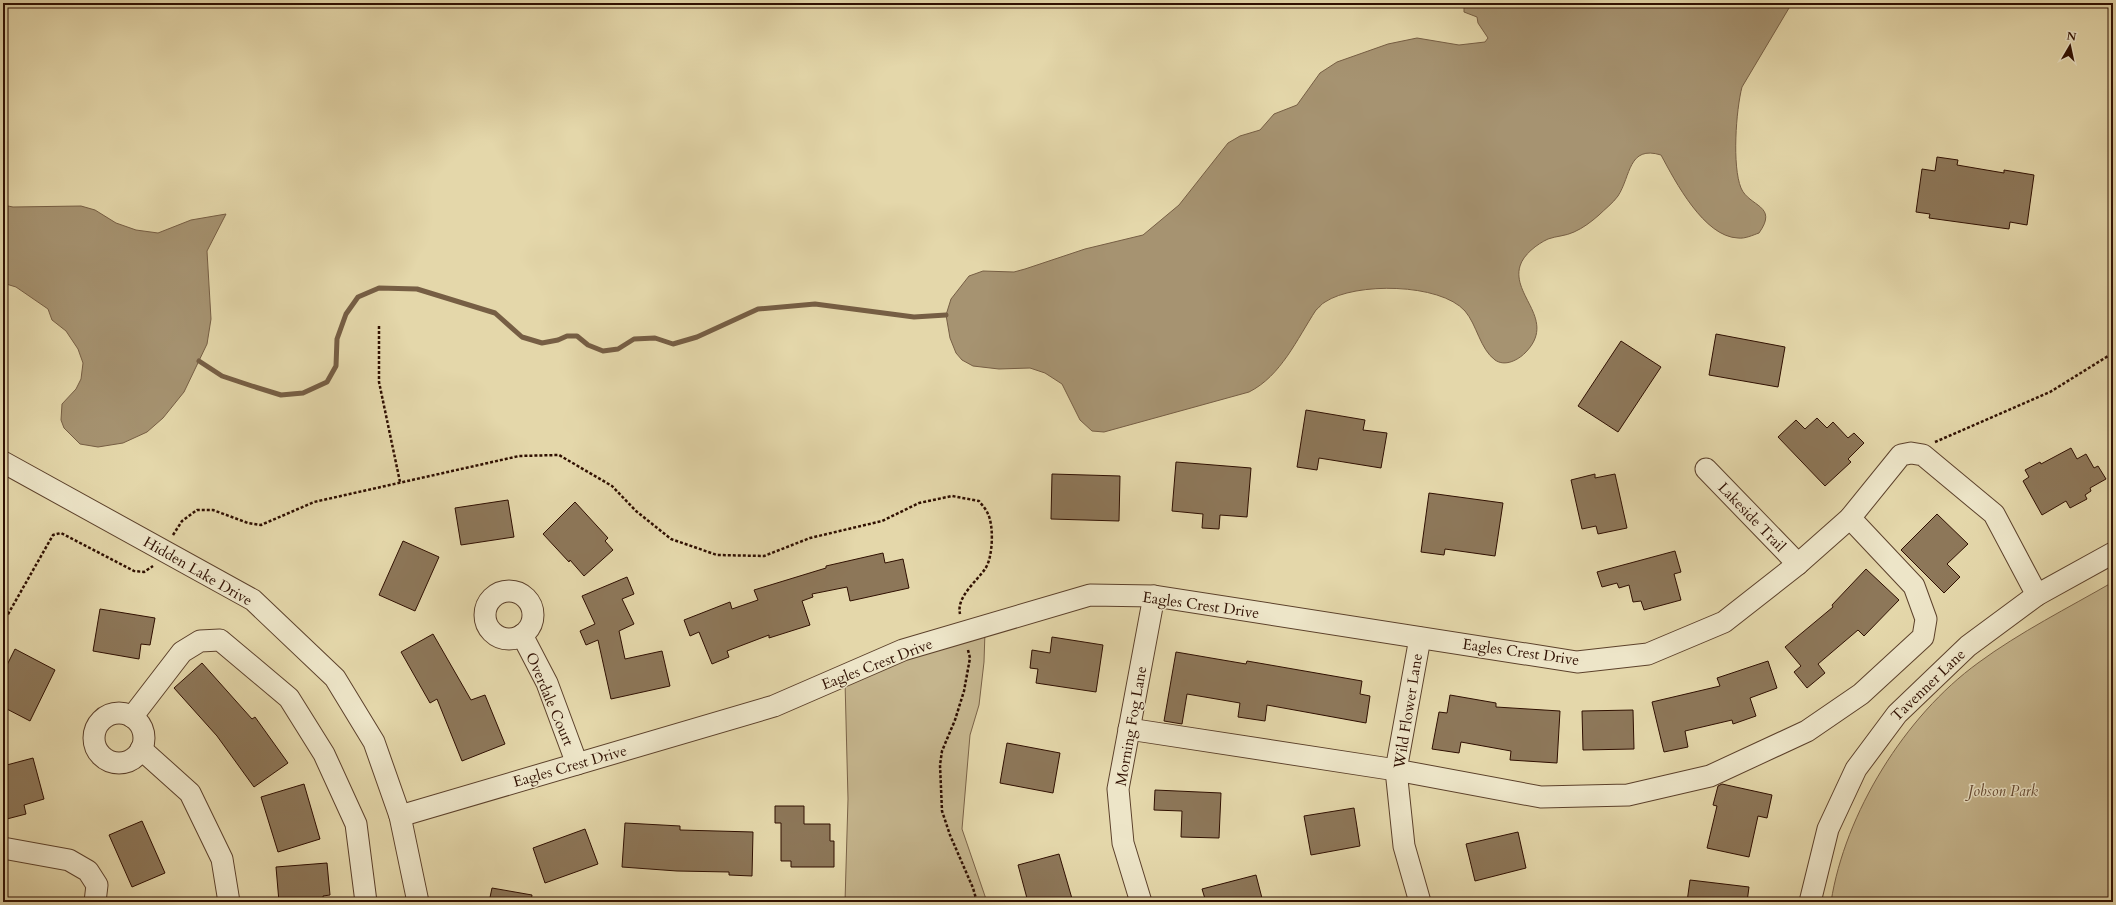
<svg xmlns="http://www.w3.org/2000/svg" width="2116" height="905" viewBox="0 0 2116 905" font-family="Cardo,serif">
<rect width="100%" height="100%" fill="#e4d7aa"/>
<filter id="stains"><feTurbulence type="fractalNoise" baseFrequency=".005" numOctaves="4"/><feColorMatrix values="0 0 0 0 .2 0 0 0 0 .09 0 0 0 0 .02 0 0 0 .5 -.17"/></filter>
<radialGradient id="worn" r=".72"><stop offset=".6" stop-color="#630" stop-opacity="0"/><stop offset="1" stop-color="#630" stop-opacity=".3"/></radialGradient>
<!-- green -->
<g fill="#c5b58d" stroke="#7a6247">
<path d="M2113 582V902H1831C1845 813 1905 716 1978 663 2020 632 2068 608 2113 582Z"/>
<path d="M985 631 984 662 979 705 970 735 962 829 987 902H845L848 799 845 681Z"/>
</g>
<!-- water -->
<g fill="#a69371" stroke="#765e44">
<path d="M1464 3H1792L1742 87C1736 110 1732 166 1741 188 1749 207 1779 205 1759 233 1753 235 1745 239 1738 238 1704 237 1675 181 1661 155 1628 145 1631 176 1618 196 1613 203 1605 209 1599 215 1591 222 1583 228 1574 232 1566 236 1556 236 1548 239 1537 244 1523 255 1520 266 1511 296 1558 320 1525 353 1518 360 1505 367 1495 360 1480 349 1477 325 1465 311 1440 283 1355 282 1325 302 1321 304 1319 308 1316 310 1297 339 1281 376 1249 392L1104 432 1092 431 1080 420 1062 384 1045 373 1030 368 999 369 973 366 962 360 956 353 950 338 946 315 951 299 969 276 983 271 1014 272 1025 269 1085 249 1143 235 1179 205 1228 143 1240 136 1260 130 1274 114 1297 105 1320 73 1337 62 1388 44 1417 38 1459 45 1485 42 1488 38 1478 23 1477 17 1464 12Z"/>
<path d="M3 205 13 207 81 206 95 210 116 223 136 230 158 233 191 220 226 214 207 251 211 319 207 344 184 392 163 418 147 432 123 443 98 447 80 444 64 428 61 420 62 404 76 389 81 379 83 363 78 349 66 331 52 320 48 309 16 287 3 283Z"/>
</g>
<g fill="none" stroke-linecap="round" stroke-linejoin="round">
<!-- stream -->
<path stroke="#765e44" stroke-width="5" d="M199 361 222 376 252 386 281 395 303 393 327 382 336 366 337 339 346 314 358 297 379 288 417 289 495 313 522 337 542 343 558 340 567 336H577L588 345 603 351 618 349 634 339 655 338 673 344 697 337 758 309 815 304 914 317 946 315"/>
</g>
<!-- building -->
<g fill="#8d7759" stroke="#2f0f01">
<path d="M1937 157 1958 160 1957 165 2004 173V170L2034 175 2027 225 2010 222 2009 229 1929 218 1930 214 1916 212 1922 169 1935 171Z"/>
<path d="M1716 334 1785 347 1778 387 1709 375Z"/>
<path d="M1621 341 1661 367 1618 432 1578 406Z"/>
<path d="M1306 410 1365 420 1363 430 1387 433 1381 468 1319 458 1317 470 1297 467Z"/>
<path d="M1817 418 1827 428 1833 422 1848 438 1854 433 1864 443 1848 459 1851 462 1825 486 1778 437 1796 420 1805 429Z"/>
<path d="M2071 448 2077 459 2086 454 2094 468 2098 466 2106 479 2090 488 2091 491 2085 495 2087 499 2070 508 2066 501 2042 515 2023 481 2029 477 2025 470 2040 462 2041 464Z"/>
<path d="M1176 462 1251 468 1247 517 1220 515 1219 529 1202 528 1203 514 1172 511Z"/>
<path d="M1052 474 1120 476 1119 521 1051 519Z"/>
<path d="M1595 474V478L1615 474 1627 528 1598 534 1596 526 1582 529 1571 480Z"/>
<path d="M1429 493 1503 503 1495 556 1445 549 1444 555 1421 552Z"/>
<path d="M508 500 514 537 461 545 455 508Z"/>
<path d="M575 502 608 538 605 541 613 550 584 576 570 560 569 562 543 534Z"/>
<path d="M1937 514 1968 544 1947 564 1960 577 1944 593 1901 550Z"/>
<path d="M403 541 439 557 415 611 379 595Z"/>
<path d="M1675 551 1681 572 1674 574 1681 600 1644 610 1641 601 1633 602 1629 585 1619 588 1617 583 1602 587 1597 572Z"/>
<path d="M883 553 885 563 903 559 909 588 850 601 847 587 812 594 813 597 802 601 810 625 769 638V635L727 651 729 657 712 664 699 632 690 636 684 620 730 602 732 609 758 600 754 590 826 568V566Z"/>
<path d="M1866 569 1899 600 1864 636 1858 630 1818 664 1825 673 1807 688 1794 672 1801 666 1785 647 1833 607 1832 605Z"/>
<path d="M627 577 634 594 622 599 634 624 619 631 625 659 662 651 670 686 611 699 598 640 586 645 580 631 595 624 582 596Z"/>
<path d="M100 609 155 618 150 645 141 644 139 659 93 651Z"/>
<path d="M433 634 471 700 485 695 505 744 462 761 437 699 430 703 401 652Z"/>
<path d="M1052 637 1103 645 1096 692 1036 683 1038 669 1030 668 1032 650 1050 653Z"/>
<path d="M15 649 55 670 30 721 3 707V673Z"/>
<path d="M1176 652 1246 664 1247 661 1362 681 1360 694 1370 696 1366 723 1267 705 1265 721 1238 717 1240 703 1187 694 1182 724 1164 721Z"/>
<path d="M1768 661 1777 688 1750 698 1756 716 1733 724 1732 720 1685 731 1688 747 1664 752 1652 702 1720 686 1717 678Z"/>
<path d="M202 663 252 719 255 717 288 763 254 787 217 736 174 688Z"/>
<path d="M1450 695 1496 703V707L1560 711 1557 763 1510 760 1511 751 1461 742 1459 753 1432 749 1439 712 1447 713Z"/>
<path d="M1633 710 1634 749 1583 750 1582 711Z"/>
<path d="M1007 743 1060 753 1053 793 1000 783Z"/>
<path d="M33 758 44 799 24 805 26 814 3 820V766Z"/>
<path d="M304 784 320 839 278 852 261 797Z"/>
<path d="M1722 784 1772 795 1767 818 1758 816 1749 857 1707 848 1717 806 1713 805 1718 786Z"/>
<path d="M1155 790 1221 793 1219 838 1181 837 1182 811 1154 810Z"/>
<path d="M775 806H804V824H830V841H834V867H791V861H781V823H775Z"/>
<path d="M1354 808 1360 846 1311 855 1304 816Z"/>
<path d="M142 821 165 873 132 887 109 835Z"/>
<path d="M625 823 680 826V830L753 832 752 876 729 875V872L677 871 622 867Z"/>
<path d="M585 829 598 864 545 883 533 848Z"/>
<path d="M1518 832 1526 868 1475 881 1466 844Z"/>
<path d="M1059 854 1073 902H1028L1018 865Z"/>
<path d="M327 863 330 895 323 896 324 902H279L276 867Z"/>
<path d="M1256 875 1263 902H1206L1202 889Z"/>
<path d="M1690 880 1749 887 1747 902H1687Z"/>
<path d="M492 888 532 895 531 902H489Z"/>
</g>
<g fill="none" stroke-linecap="round" stroke-linejoin="round">
<!-- minor casing -->
<g stroke="#5c412b" stroke-width="23">
<g id="minor">
<path d="M3 462 253 600 335 678 374 742 400 816 418 902"/>
<path d="M1706 469 1798 564"/>
<circle cx="509" cy="615" r="24"/>
<path d="M522 635 547 683 577 764"/>
<path d="M1420 638 1396 770 1404 846 1420 902"/>
<circle cx="119" cy="738" r="25"/>
<path d="M132 717 182 652 200 641 220 640 289 698 324 754 356 824 366 902"/>
<path d="M1129 729 1396 770 1541 797 1628 795 1710 776 1807 731 1861 694 1923 637 1926 619 1914 586 1850 518"/>
<path d="M141 749 190 793 222 859 229 902"/>
<path d="M400 816 774 706 903 650 1090 595 1154 596 1577 662 1648 654 1724 622 1798 564 1850 518 1901 455 1911 453 1923 455 1994 514 2037 595"/>
<path d="M3 848 69 860 88 871 97 885 95 902"/>
<path d="M1141 902 1123 843 1118 789 1154 596"/>
<path d="M1810 902 1828 829 1856 769 1897 714 1968 646 2037 595 2113 553"/>
</g>
</g>
<!-- path -->
<g stroke="#2f0f01" stroke-width="2.5" stroke-dasharray="3 2" stroke-linecap="butt">
<path d="M379 326V382L400 482"/>
<path d="M1935 442 2050 392 2113 353"/>
<path d="M173 535 182 521 197 510H213L248 523 261 525 314 502 519 456 559 455 612 486 636 511 671 539 717 555 764 556 810 538 882 521 919 503 952 496 979 501C982 505 986 509 988 514 994 526 993 558 985 569 977 581 956 597 960 614"/>
<path d="M3 623 53 535 61 533 134 571 144 572 153 566"/>
<path d="M968 650 970 658 964 691 955 720 942 751 940 765 942 811 950 835 973 888 977 902"/>
</g>
<!-- minor -->
<use href="#minor" stroke="#ede5c8" stroke-width="21"/>
</g>
<g text-anchor="middle" stroke-width="3" stroke-linejoin="round" paint-order="stroke">
<!-- street labels -->
<g font-size="15" fill="#2f0f01" stroke="#ede5c8">
<text transform="translate(1752 517) rotate(46)" y="5">Lakeside Trail</text>
<text transform="translate(198 571) rotate(30)" y="5">Hidden Lake Drive</text>
<text transform="translate(1201 605) rotate(8)" y="5">Eagles Crest Drive</text>
<text transform="translate(1521 652) rotate(8)" y="5">Eagles Crest Drive</text>
<text transform="translate(877 664) rotate(-21)" y="5">Eagles Crest Drive</text>
<text transform="translate(1928 685) rotate(-44)" y="5">Tavenner Lane</text>
<text transform="translate(550 699) rotate(67)" y="5">Overdale Court</text>
<text transform="translate(1408 711) rotate(-81)" y="5">Wild Flower Lane</text>
<text transform="translate(1131 726) rotate(-80)" y="5">Morning Fog Lane</text>
<text transform="translate(570 766) rotate(-16)" y="5">Eagles Crest Drive</text>
</g>
<!-- park labels -->
<g font-size="15" font-style="italic" fill="#644932" stroke="#ede5c8">
<text x="2003" y="796">Jobson Park</text>
</g>
</g>
<!-- margin -->
<rect width="2116" height="905" fill="none" stroke="#e4d7aa" stroke-width="16"/>
<rect x="4" y="4" width="2108" height="897" fill="none" stroke="#2f0f01" stroke-width="2"/>
<rect x="8" y="8" width="2100" height="889" fill="none" stroke="#2f0f01"/>
<!-- north arrow -->
<g transform="translate(2070 46) rotate(9)" stroke="#ede5c8" stroke-width="3" paint-order="stroke">
<path d="M0-3L7 15L0 10L-7 15Z" fill="#2f0f01"/>
<text y="-6" font-size="11" font-weight="bold" text-anchor="middle" fill="#2f0f01">N</text>
</g>
<rect width="100%" height="100%" filter="url(#stains)"/>
<rect width="100%" height="100%" fill="url(#worn)"/>
</svg>
